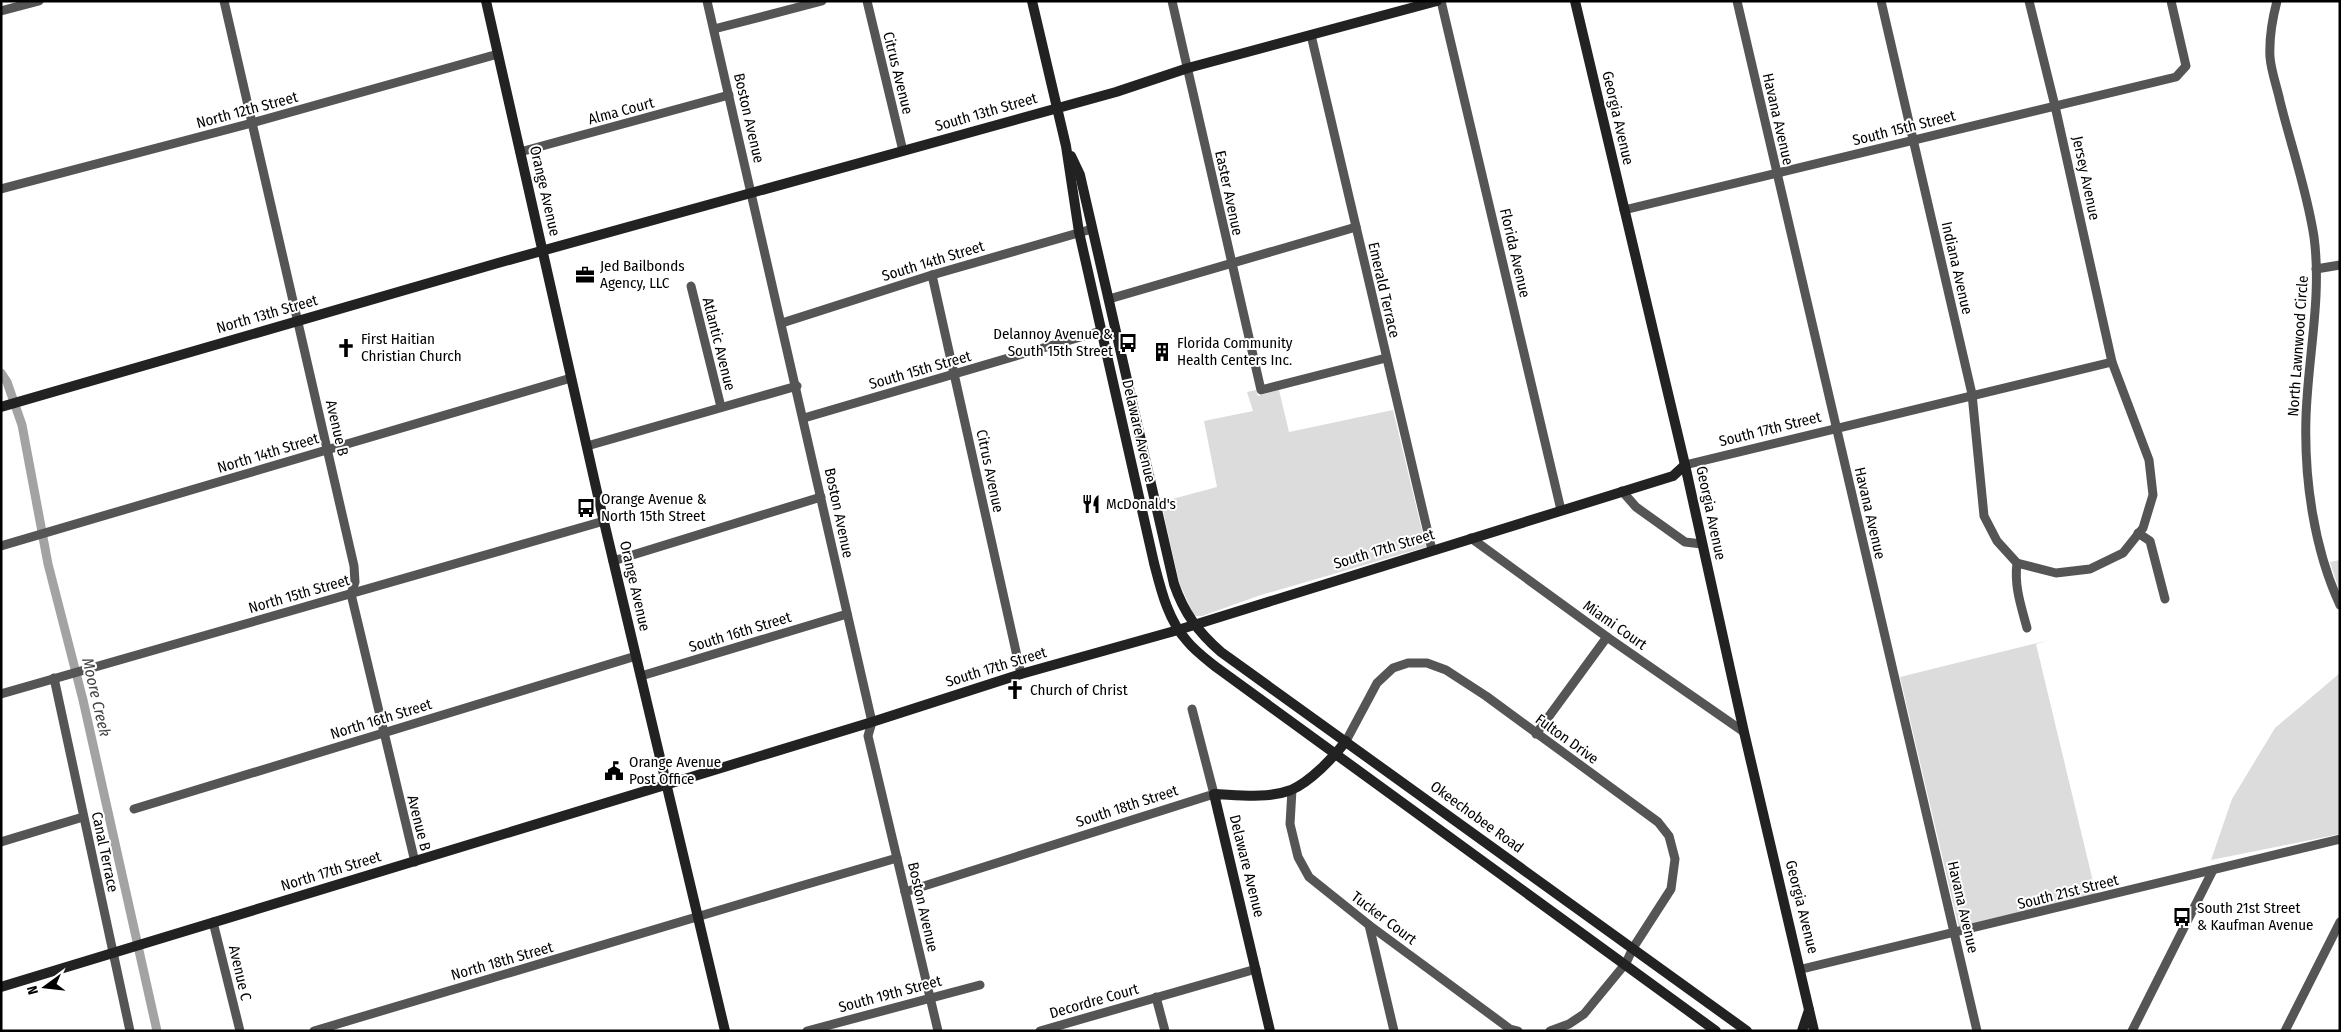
<svg xmlns="http://www.w3.org/2000/svg" width="2341" height="1032" viewBox="0 0 2341 1032" font-family="'Fira Sans Condensed',sans-serif">
<rect width="100%" height="100%" fill="#fff"/>
<!-- green -->
<g fill="#dcdcdc">
<path d="M1256 390 1258 396 1279 390 1289 432 1393 410 1426 547 1261 595 1202 616H1194L1179 582 1161 502 1217 487 1204 421 1253 411 1247 392Z"/>
<path d="M2340 560V593L2330 562Z"/>
<path d="M2049 640 2036 644 2096 894 1959 928 1900 677Z"/>
<path d="M2340 673V834L2211 860 2232 799 2275 728Z"/>
</g>
<g fill="none" stroke-linecap="round" stroke-linejoin="round">
<!-- canal -->
<path stroke="#a3a3a3" stroke-width="9" d="M1 373 7 382 22 425 48 564 83 700 157 1031"/>
<!-- street -->
<g stroke="#555" stroke-width="9">
<path d="M224 1 354 566 355 582 351 594 415 862"/>
<path d="M707 1 872 722 868 736 938 1031"/>
<path d="M867 1 903 151"/>
<path d="M1172 1 1261 390 1386 358"/>
<path d="M1441 1 1561 510"/>
<path d="M1737 1 1977 1031"/>
<path d="M1881 1 1972 394 1984 516 1997 541 2017 563 2056 573 2090 569 2123 553 2143 528 2153 495 2149 460 2112 362 2055 106 2029 1"/>
<path d="M2277 1C2272 20 2269 38 2270 57 2271 71 2277 87 2280 101 2291 146 2307 190 2314 237 2322 297 2308 356 2306 417 2304 479 2314 549 2340 605"/>
<path d="M1 11 39 1"/>
<path d="M714 29 822 1"/>
<path d="M1311 35 1432 550"/>
<path d="M520 152 729 95"/>
<path d="M1 189 252 123 498 54"/>
<path d="M1624 210 2176 77 2186 66 2171 1"/>
<path d="M2316 269 2340 265"/>
<path d="M932 275 1021 674"/>
<path d="M691 286 721 407"/>
<path d="M1109 299 1356 227"/>
<path d="M782 323 932 275 1092 229"/>
<path d="M804 418 1101 331"/>
<path d="M587 446 797 386"/>
<path d="M1685 465 2112 362"/>
<path d="M1622 491 1636 507 1685 542 1702 544"/>
<path d="M2138 533 2150 541 2165 599"/>
<path d="M1471 538 1607 637 1744 732"/>
<path d="M1 546 571 378"/>
<path d="M613 561 821 497"/>
<path d="M2017 563C2014 586 2021 606 2027 628"/>
<path d="M641 676 847 614"/>
<path d="M54 678 130 1031"/>
<path d="M1 694 604 521"/>
<path d="M1536 734 1607 637"/>
<path d="M1346 741 1377 683 1393 668 1408 663H1427L1446 670 1486 696 1658 822 1669 836 1675 859 1671 889 1633 948 1626 963 1584 1014 1569 1024 1550 1031"/>
<path d="M1292 790 1290 824 1298 857 1309 877 1369 925 1510 1029 1518 1031"/>
<path d="M134 809 636 656"/>
<path d="M1 842 83 817"/>
<path d="M905 892 1214 794 1192 709"/>
<path d="M213 922 240 1031"/>
<path d="M1369 925 1394 1031"/>
<path d="M1802 969 2340 839"/>
<path d="M1156 997 1165 1031"/>
<path d="M314 1031C508 974 702 914 897 858"/>
<path d="M807 1031 980 985"/>
<path d="M1040 1031 1256 969"/>
<path d="M2132 1031 2213 870"/>
<path d="M2285 1031 2340 922"/>
</g>
<!-- secondary -->
<g stroke="#222" stroke-width="10">
<path d="M486 1 600 505 725 1031"/>
<path d="M1032 1 1066 146 1079 232 1154 563C1161 590 1168 620 1187 641 1195 651 1206 659 1216 667L1716 1031"/>
<path d="M1575 1 1685 465 1744 732 1814 1031"/>
<path d="M1071 156 1080 175 1174 584C1184 613 1198 632 1221 652L1747 1031"/>
<path d="M1 407 498 263 1116 92 1188 68 1437 1"/>
<path d="M1 987 872 722 1021 674 1178 630 1673 476 1685 465"/>
<path d="M1270 1031 1214 794C1239 795 1267 799 1291 790 1310 782 1334 757 1346 741"/>
<path d="M1802 1031 1809 1010"/>
</g>
</g>
<!-- icons -->
<defs>
<g id="office-bare" transform="scale(1.5)"><path d="M-6-3h4V-5.5h4V-3h4V5H-6ZM-1-4.5V-3h2v-1.5ZM-6 0V1H6V0Z" fill="#000" stroke="#fff" stroke-width="2.5" paint-order="stroke"/></g>
<g id="bus-bare" transform="scale(1.5)"><path d="M-5-6H5V4H4V6H2V4H-2V6H-4V4H-5ZM-3.5-4V0h7V-4ZM-3.5 1.2v1.5H-2V1.2ZM2 1.2v1.5H3.5V1.2Z" fill="#000" stroke="#fff" stroke-width="2.5" paint-order="stroke"/></g>
<g id="church-bare" transform="scale(1.5)"><path d="M-1.2-6h2.4v3.5h3.3v2.4h-3.3V6h-2.4V-.1h-3.3v-2.4h3.3Z" fill="#000" stroke="#fff" stroke-width="2.5" paint-order="stroke"/></g>
<g id="building-bare" transform="scale(1.5)"><path d="M-4-6H4V6H1V3H-1V6H-4ZM-2.5-4.3h1.7v1.8h-1.7ZM.8-4.3h1.7v1.8H.8ZM-2.5-1h1.7V.8h-1.7ZM.8-1h1.7V.8H.8Z" fill="#000" stroke="#fff" stroke-width="2.5" paint-order="stroke"/></g>
<g id="restaurant-bare" transform="scale(1.5)"><path d="M-5-6h1v4h1v-4h1v4h1v-4h1v5L-1.5 .5V6h-2V.5L-5-1ZM5-6V6H3V1.5H1.5Q1.5-4 5-6Z" fill="#000" stroke="#fff" stroke-width="2.5" paint-order="stroke"/></g>
<g id="civic-bare" transform="scale(1.5)"><path d="M-.6-6.5H3V-4.5H.6V-3L4-1V1h2V6H-6V1h2V-1L-.6-3ZM-1.2 2.5V6h2.4V2.5Z" fill="#000" stroke="#fff" stroke-width="2.5" paint-order="stroke"/></g>
</defs>
<g fill-rule="evenodd">
<use href="#office-bare" x="585" y="275"/>
<use href="#bus-bare" x="1128" y="343"/>
<use href="#church-bare" x="346" y="348"/>
<use href="#building-bare" x="1162" y="352"/>
<use href="#restaurant-bare" x="1091" y="504"/>
<use href="#bus-bare" x="586" y="508"/>
<use href="#church-bare" x="1015" y="690"/>
<use href="#civic-bare" x="614" y="771"/>
<use href="#bus-bare" x="2182" y="917"/>
</g>
<g text-anchor="middle" stroke-width="4" stroke-linejoin="round" paint-order="stroke">
<!-- street labels -->
<g font-size="15" fill="#000" stroke="#fff">
<text transform="translate(898 73) rotate(76)" y="5">Citrus Avenue</text>
<text transform="translate(247 110) rotate(-15)" y="5">North 12th Street</text>
<text transform="translate(621 111) rotate(-15)" y="5">Alma Court</text>
<text transform="translate(986 112) rotate(-16)" y="5">South 13th Street</text>
<text transform="translate(749 118) rotate(77)" y="5">Boston Avenue</text>
<text transform="translate(1618 118) rotate(77)" y="5">Georgia Avenue</text>
<text transform="translate(1778 119) rotate(77)" y="5">Havana Avenue</text>
<text transform="translate(1904 128) rotate(-14)" y="5">South 15th Street</text>
<text transform="translate(2086 178) rotate(78)" y="5">Jersey Avenue</text>
<text transform="translate(545 191) rotate(77)" y="5">Orange Avenue</text>
<text transform="translate(1229 193) rotate(78)" y="5">Easter Avenue</text>
<text transform="translate(1515 253) rotate(77)" y="5">Florida Avenue</text>
<text transform="translate(933 261) rotate(-17)" y="5">South 14th Street</text>
<text transform="translate(1957 268) rotate(77)" y="5">Indiana Avenue</text>
<text transform="translate(1384 290) rotate(77)" y="5">Emerald Terrace</text>
<text transform="translate(267 314) rotate(-16)" y="5">North 13th Street</text>
<text transform="translate(719 344) rotate(76)" y="5">Atlantic Avenue</text>
<text transform="translate(2298 346) rotate(-86)" y="5">North Lawnwood Circle</text>
<text transform="translate(920 370) rotate(-16)" y="5">South 15th Street</text>
<text transform="translate(337 428) rotate(77)" y="5">Avenue B</text>
<text transform="translate(1770 429) rotate(-14)" y="5">South 17th Street</text>
<text transform="translate(1139 431) rotate(77)" y="5">Delaware Avenue</text>
<text transform="translate(268 453) rotate(-17)" y="5">North 14th Street</text>
<text transform="translate(990 471) rotate(78)" y="5">Citrus Avenue</text>
<text transform="translate(839 513) rotate(78)" y="5">Boston Avenue</text>
<text transform="translate(1711 513) rotate(78)" y="5">Georgia Avenue</text>
<text transform="translate(1870 513) rotate(77)" y="5">Havana Avenue</text>
<text transform="translate(1384 549) rotate(-17)" y="5">South 17th Street</text>
<text transform="translate(635 586) rotate(77)" y="5">Orange Avenue</text>
<text transform="translate(299 594) rotate(-16)" y="5">North 15th Street</text>
<text transform="translate(1615 625) rotate(35)" y="5">Miami Court</text>
<text transform="translate(740 632) rotate(-17)" y="5">South 16th Street</text>
<text transform="translate(996 667) rotate(-17)" y="5">South 17th Street</text>
<text transform="translate(381 719) rotate(-17)" y="5">North 16th Street</text>
<text transform="translate(1567 739) rotate(36)" y="5">Fulton Drive</text>
<text transform="translate(1127 806) rotate(-18)" y="5">South 18th Street</text>
<text transform="translate(1477 817) rotate(36)" y="5">Okeechobee Road</text>
<text transform="translate(419 823) rotate(76)" y="5">Avenue B</text>
<text transform="translate(105 852) rotate(78)" y="5">Canal Terrace</text>
<text transform="translate(1247 866) rotate(76)" y="5">Delaware Avenue</text>
<text transform="translate(331 871) rotate(-17)" y="5">North 17th Street</text>
<text transform="translate(2068 892) rotate(-14)" y="5">South 21st Street</text>
<text transform="translate(923 907) rotate(77)" y="5">Boston Avenue</text>
<text transform="translate(1802 907) rotate(76)" y="5">Georgia Avenue</text>
<text transform="translate(1963 907) rotate(77)" y="5">Havana Avenue</text>
<text transform="translate(1384 918) rotate(37)" y="5">Tucker Court</text>
<text transform="translate(502 961) rotate(-16)" y="5">North 18th Street</text>
<text transform="translate(240 973) rotate(77)" y="5">Avenue C</text>
<text transform="translate(890 994) rotate(-15)" y="5">South 19th Street</text>
<text transform="translate(1094 1001) rotate(-16)" y="5">Decordre Court</text>
</g>
<!-- poi labels -->
<g font-size="15" fill="#000" stroke="#fff" text-anchor="start">
<text x="600" y="271">Jed Bailbonds<tspan x="600" dy="17">Agency, LLC</tspan></text>
<text x="1113" y="339" text-anchor="end">Delannoy Avenue &amp;<tspan x="1113" dy="17">South 15th Street</tspan></text>
<text x="361" y="344">First Haitian<tspan x="361" dy="17">Christian Church</tspan></text>
<text x="1177" y="348">Florida Community<tspan x="1177" dy="17">Health Centers Inc.</tspan></text>
<text x="601" y="504">Orange Avenue &amp;<tspan x="601" dy="17">North 15th Street</tspan></text>
<text x="1106" y="509">McDonald's</text>
<text x="1030" y="695">Church of Christ</text>
<text x="629" y="767">Orange Avenue<tspan x="629" dy="17">Post Office</tspan></text>
<text x="2197" y="913">South 21st Street<tspan x="2197" dy="17">&amp; Kaufman Avenue</tspan></text>
</g>
<!-- water labels -->
<g font-size="16" font-style="italic" fill="#444" stroke="#fff">
<text transform="translate(97 697) rotate(77)" y="6">Moore Creek</text>
</g>
</g>
<!-- border -->
<rect width="2341" height="1032" fill="none" stroke="#000000" stroke-width="5"/>
<!-- north arrow -->
<g transform="translate(45 987) rotate(255)" stroke="#ffffff" stroke-width="4" paint-order="stroke">
<path d="M0-4L9 19L0 12L-9 19Z" fill="#000000"/>
<text y="-8" font-size="14" font-weight="bold" text-anchor="middle" fill="#000000">N</text>
</g>
</svg>
